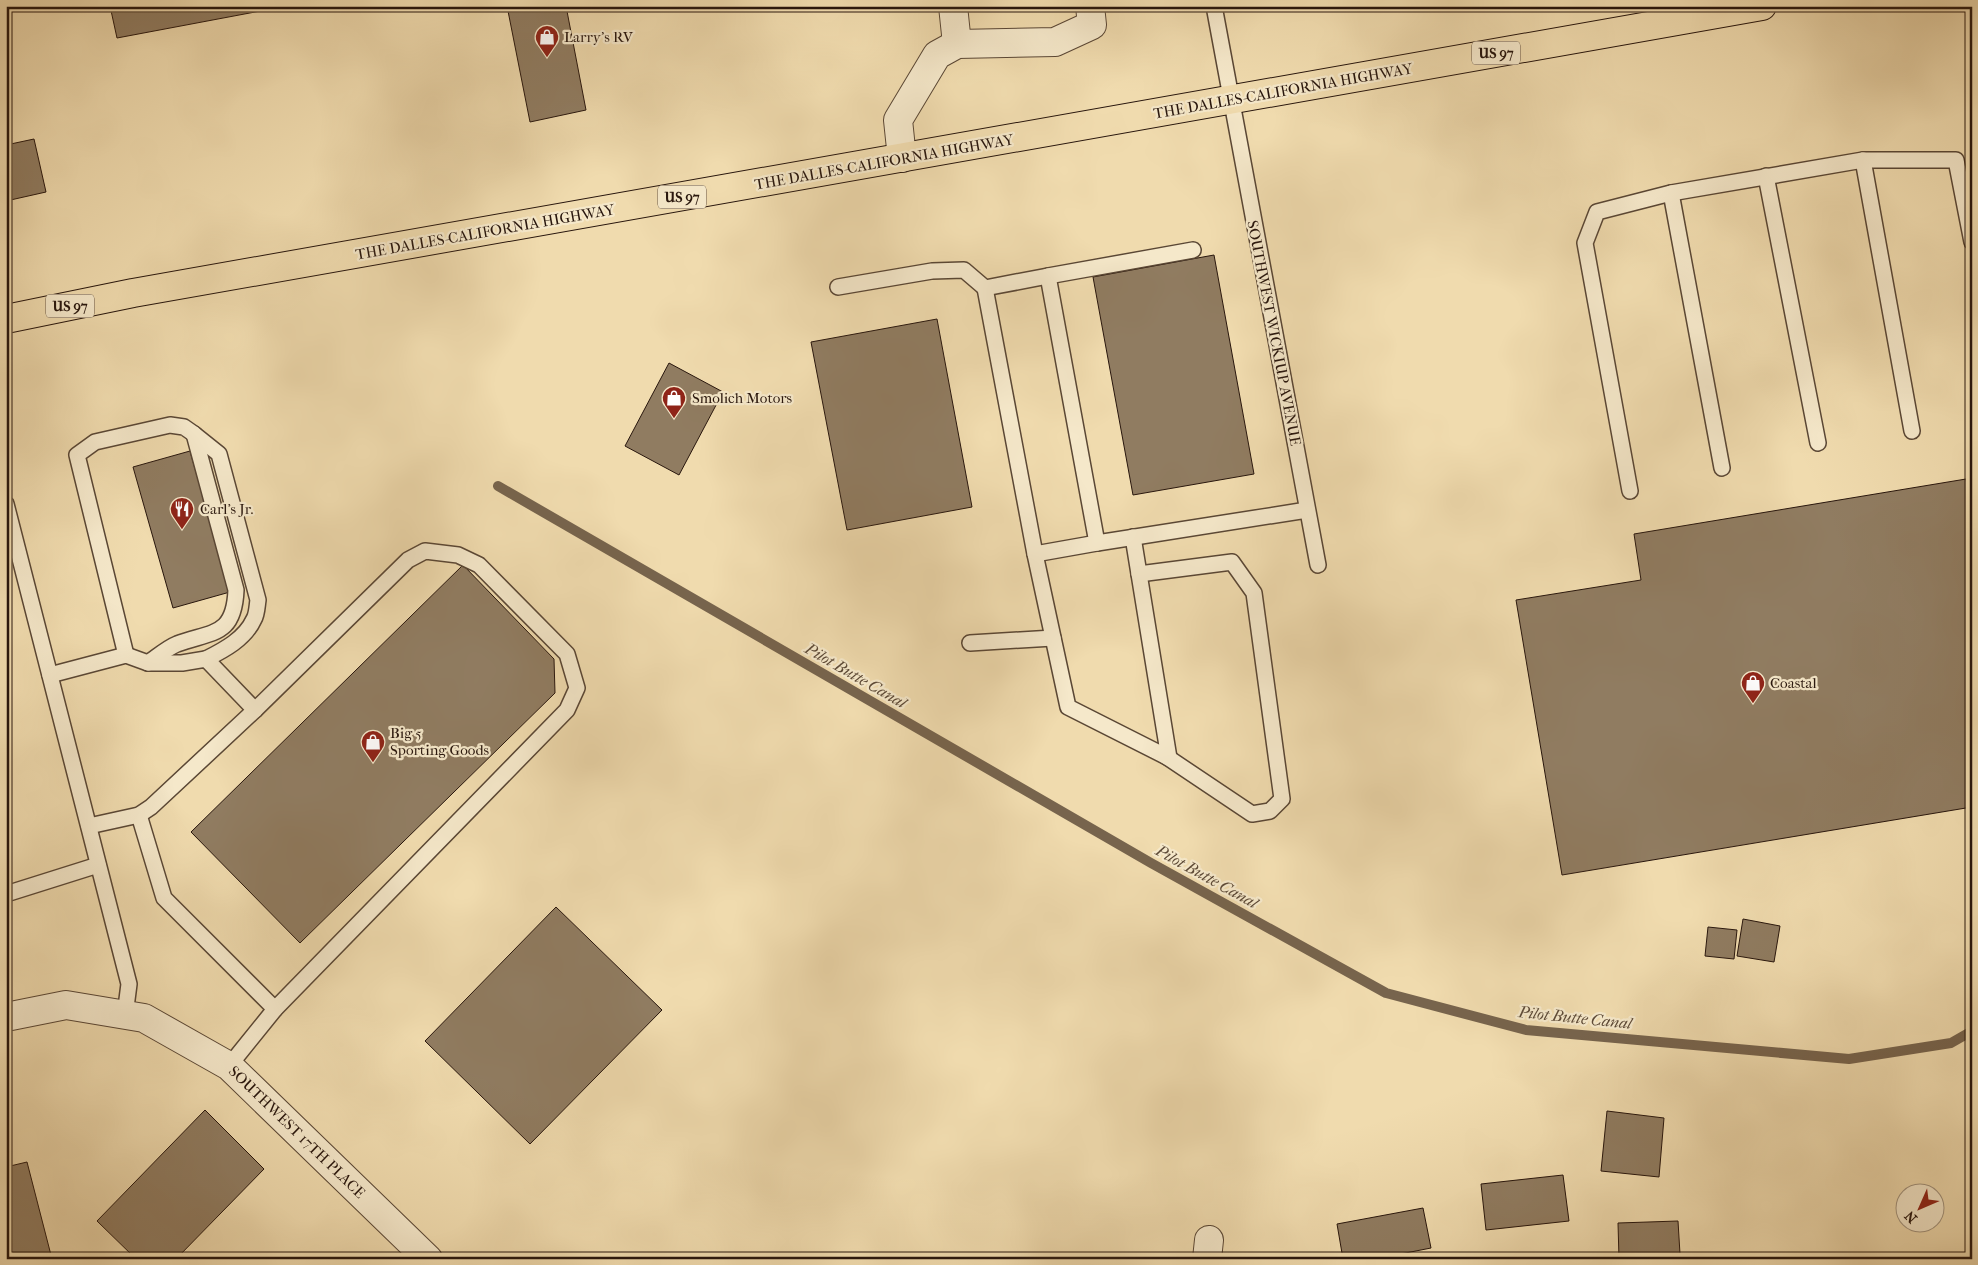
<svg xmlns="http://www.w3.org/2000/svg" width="1978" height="1265" viewBox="0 0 1978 1265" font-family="'IM FELL French Canon',serif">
<rect width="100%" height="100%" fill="#f0dbae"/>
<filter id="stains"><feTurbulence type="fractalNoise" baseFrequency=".004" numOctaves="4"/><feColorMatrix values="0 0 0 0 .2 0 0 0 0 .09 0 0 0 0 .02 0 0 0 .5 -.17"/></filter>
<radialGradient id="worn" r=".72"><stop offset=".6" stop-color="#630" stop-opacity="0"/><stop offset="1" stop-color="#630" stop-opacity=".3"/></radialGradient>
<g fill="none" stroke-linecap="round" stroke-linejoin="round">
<!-- stream -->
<path stroke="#77644d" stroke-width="10" d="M498 486 1151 863 1386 993 1526 1030 1849 1059 1951 1043 1972 1031"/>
</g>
<!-- building -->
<g fill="#907c61" stroke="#28160d">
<path d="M110 6H287L117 38Z"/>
<path d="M507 6H566L586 110 530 122Z"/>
<path d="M34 139 46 192 6 201V145Z"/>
<path d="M1214 255 1254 474 1133 495 1093 277Z"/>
<path d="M937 319 972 507 847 530 811 342Z"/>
<path d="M669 363 723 392 679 475 625 446Z"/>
<path d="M190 451 230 592 173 608 133 467Z"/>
<path d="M1966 479 1972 515V807L1562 875 1516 600 1641 580 1634 534Z"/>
<path d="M463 565 554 659 555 693 300 943 191 832Z"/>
<path d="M556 907 662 1010 530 1144 425 1041Z"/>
<path d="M1743 919 1780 926 1774 962 1737 956Z"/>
<path d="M1708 927 1737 930 1734 959 1705 956Z"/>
<path d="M205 1110 264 1169 176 1259H136L97 1221Z"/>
<path d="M1607 1111 1664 1118 1659 1177 1601 1171Z"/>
<path d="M27 1162 52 1259H6V1167Z"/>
<path d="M1563 1175 1569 1221 1486 1230 1481 1184Z"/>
<path d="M1423 1208 1431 1248 1375 1259H1343L1337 1224Z"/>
<path d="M1678 1221 1680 1254 1650 1255V1259H1619L1618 1223Z"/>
</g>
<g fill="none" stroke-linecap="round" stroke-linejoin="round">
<!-- service casing -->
<g stroke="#5a4735" stroke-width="18">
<g id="service">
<path d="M1214 6 1318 565"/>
<path d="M1863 160 1912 431"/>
<path d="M1766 176 1818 443"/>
<path d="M1671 193 1722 468"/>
<path d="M1048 276 1193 250"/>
<path d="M838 287 932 271 964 270 985 288 1048 276 1097 543 1307 510"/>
<path d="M985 288 1035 554 1068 707 1169 758 1133 537"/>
<path d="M1630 491 1585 243 1597 212 1671 193 1863 160H1956L1972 242"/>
<path d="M6 504 129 984 125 1015"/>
<path d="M1035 554 1097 543"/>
<path d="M1139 574 1232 562 1254 593 1282 799 1270 811 1252 814 1164 755"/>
<path d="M970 643 1053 638"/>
<path d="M126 655 77 455 95 442 170 425 184 427 194 434 219 454 258 600C257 606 257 614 254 619 245 639 224 650 206 659"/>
<path d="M148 663C157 657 167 648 177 644 212 631 234 637 236 590L194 434"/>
<path d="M50 675 126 655 148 663H182L206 659 255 710"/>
<path d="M139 815 164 898 275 1009"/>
<path d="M89 826 139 815 151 807 255 710 408 560 425 551 458 555 479 565 567 654 577 688 567 710 275 1009 229 1066"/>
<path d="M6 894 98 865"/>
</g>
</g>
<!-- minor casing -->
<g stroke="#5a4735" stroke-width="30">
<g id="minor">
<path d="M953 6 957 44"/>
<path d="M902 158 898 120 937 55 957 44 1055 42 1092 25 1090 6"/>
<path d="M6 1017 66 1005 144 1018 229 1066 428 1259"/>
<path d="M1207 1259 1209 1240"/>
</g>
</g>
<!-- trunk casing -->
<g stroke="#28160d" stroke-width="30">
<path id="trunk" d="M6 319 133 293 1762 6"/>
</g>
<!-- service -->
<use href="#service" stroke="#f5e8ca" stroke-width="15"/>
<!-- minor -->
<use href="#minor" stroke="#f5e8ca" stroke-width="28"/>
<!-- trunk -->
<use href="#trunk" stroke="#f0dbae" stroke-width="28"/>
</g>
<!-- icons -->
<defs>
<g id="shop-pin" transform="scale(1.25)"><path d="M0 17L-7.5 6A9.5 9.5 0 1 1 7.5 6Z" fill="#8f2418" stroke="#f5e8ca"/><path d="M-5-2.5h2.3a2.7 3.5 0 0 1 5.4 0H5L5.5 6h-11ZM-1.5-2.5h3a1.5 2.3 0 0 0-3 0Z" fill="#fff"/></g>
<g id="restaurant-pin" transform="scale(1.25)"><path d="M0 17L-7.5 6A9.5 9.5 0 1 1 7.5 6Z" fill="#8f2418" stroke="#f5e8ca"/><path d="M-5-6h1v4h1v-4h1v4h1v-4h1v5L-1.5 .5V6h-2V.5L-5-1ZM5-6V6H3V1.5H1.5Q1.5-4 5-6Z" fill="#fff"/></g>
</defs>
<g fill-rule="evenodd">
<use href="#shop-pin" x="547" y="37"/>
<use href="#shop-pin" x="674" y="398"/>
<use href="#restaurant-pin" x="182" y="509"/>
<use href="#shop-pin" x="1753" y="683"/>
<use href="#shop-pin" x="373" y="742"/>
</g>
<g text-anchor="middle" stroke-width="4.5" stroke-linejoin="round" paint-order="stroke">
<!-- shield labels -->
<g fill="#f5e8ca" stroke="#665546" stroke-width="1">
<rect x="1472" y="41.5" width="48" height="23" rx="4"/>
<rect x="658" y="185.5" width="48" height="23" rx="4"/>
<rect x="46" y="294.5" width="48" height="23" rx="4"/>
</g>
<g font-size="14" font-weight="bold" fill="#28160d">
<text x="1496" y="58">US 97</text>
<text x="682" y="202">US 97</text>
<text x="70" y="311">US 97</text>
</g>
<!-- poi labels -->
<g font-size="15" fill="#28160d" stroke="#f5e8ca" text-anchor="start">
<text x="564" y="42">Larry's RV</text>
<text x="692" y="403">Smolich Motors</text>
<text x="200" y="514">Carl's Jr.</text>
<text x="1770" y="688">Coastal</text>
<text x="390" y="738">Big 5<tspan x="390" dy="17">Sporting Goods</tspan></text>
</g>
<!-- street labels -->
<g font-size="15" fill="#28160d" stroke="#f5e8ca">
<text transform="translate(1283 91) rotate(-10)" y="5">THE DALLES-CALIFORNIA HIGHWAY</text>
<text transform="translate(884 162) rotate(-10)" y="5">THE DALLES-CALIFORNIA HIGHWAY</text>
<text transform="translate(485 232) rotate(-10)" y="5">THE DALLES-CALIFORNIA HIGHWAY</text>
<text transform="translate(1274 333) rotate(79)" y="5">SOUTHWEST WICKIUP AVENUE</text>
<text transform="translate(297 1132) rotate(44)" y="5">SOUTHWEST 17TH PLACE</text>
</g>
<!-- water labels -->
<g font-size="16" font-style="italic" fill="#5d4a37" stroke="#f5e8ca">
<text transform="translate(856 675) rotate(30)" y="6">Pilot Butte Canal</text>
<text transform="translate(1207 876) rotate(29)" y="6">Pilot Butte Canal</text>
<text transform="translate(1575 1017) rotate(6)" y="6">Pilot Butte Canal</text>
</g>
</g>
<!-- margin -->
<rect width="1978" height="1265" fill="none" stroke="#f0dbae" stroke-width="25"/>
<rect x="8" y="8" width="1963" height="1250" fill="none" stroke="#28160d" stroke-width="2.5"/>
<rect x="12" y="12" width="1953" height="1240" fill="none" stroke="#28160d"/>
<!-- north arrow -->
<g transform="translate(1920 1208) rotate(225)"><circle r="24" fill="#f5e8ca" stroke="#a3947e"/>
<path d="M0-4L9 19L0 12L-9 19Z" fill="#8f2418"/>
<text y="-8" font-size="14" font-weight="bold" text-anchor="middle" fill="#28160d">N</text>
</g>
<rect width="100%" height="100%" filter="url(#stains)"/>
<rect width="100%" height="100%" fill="url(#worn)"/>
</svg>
